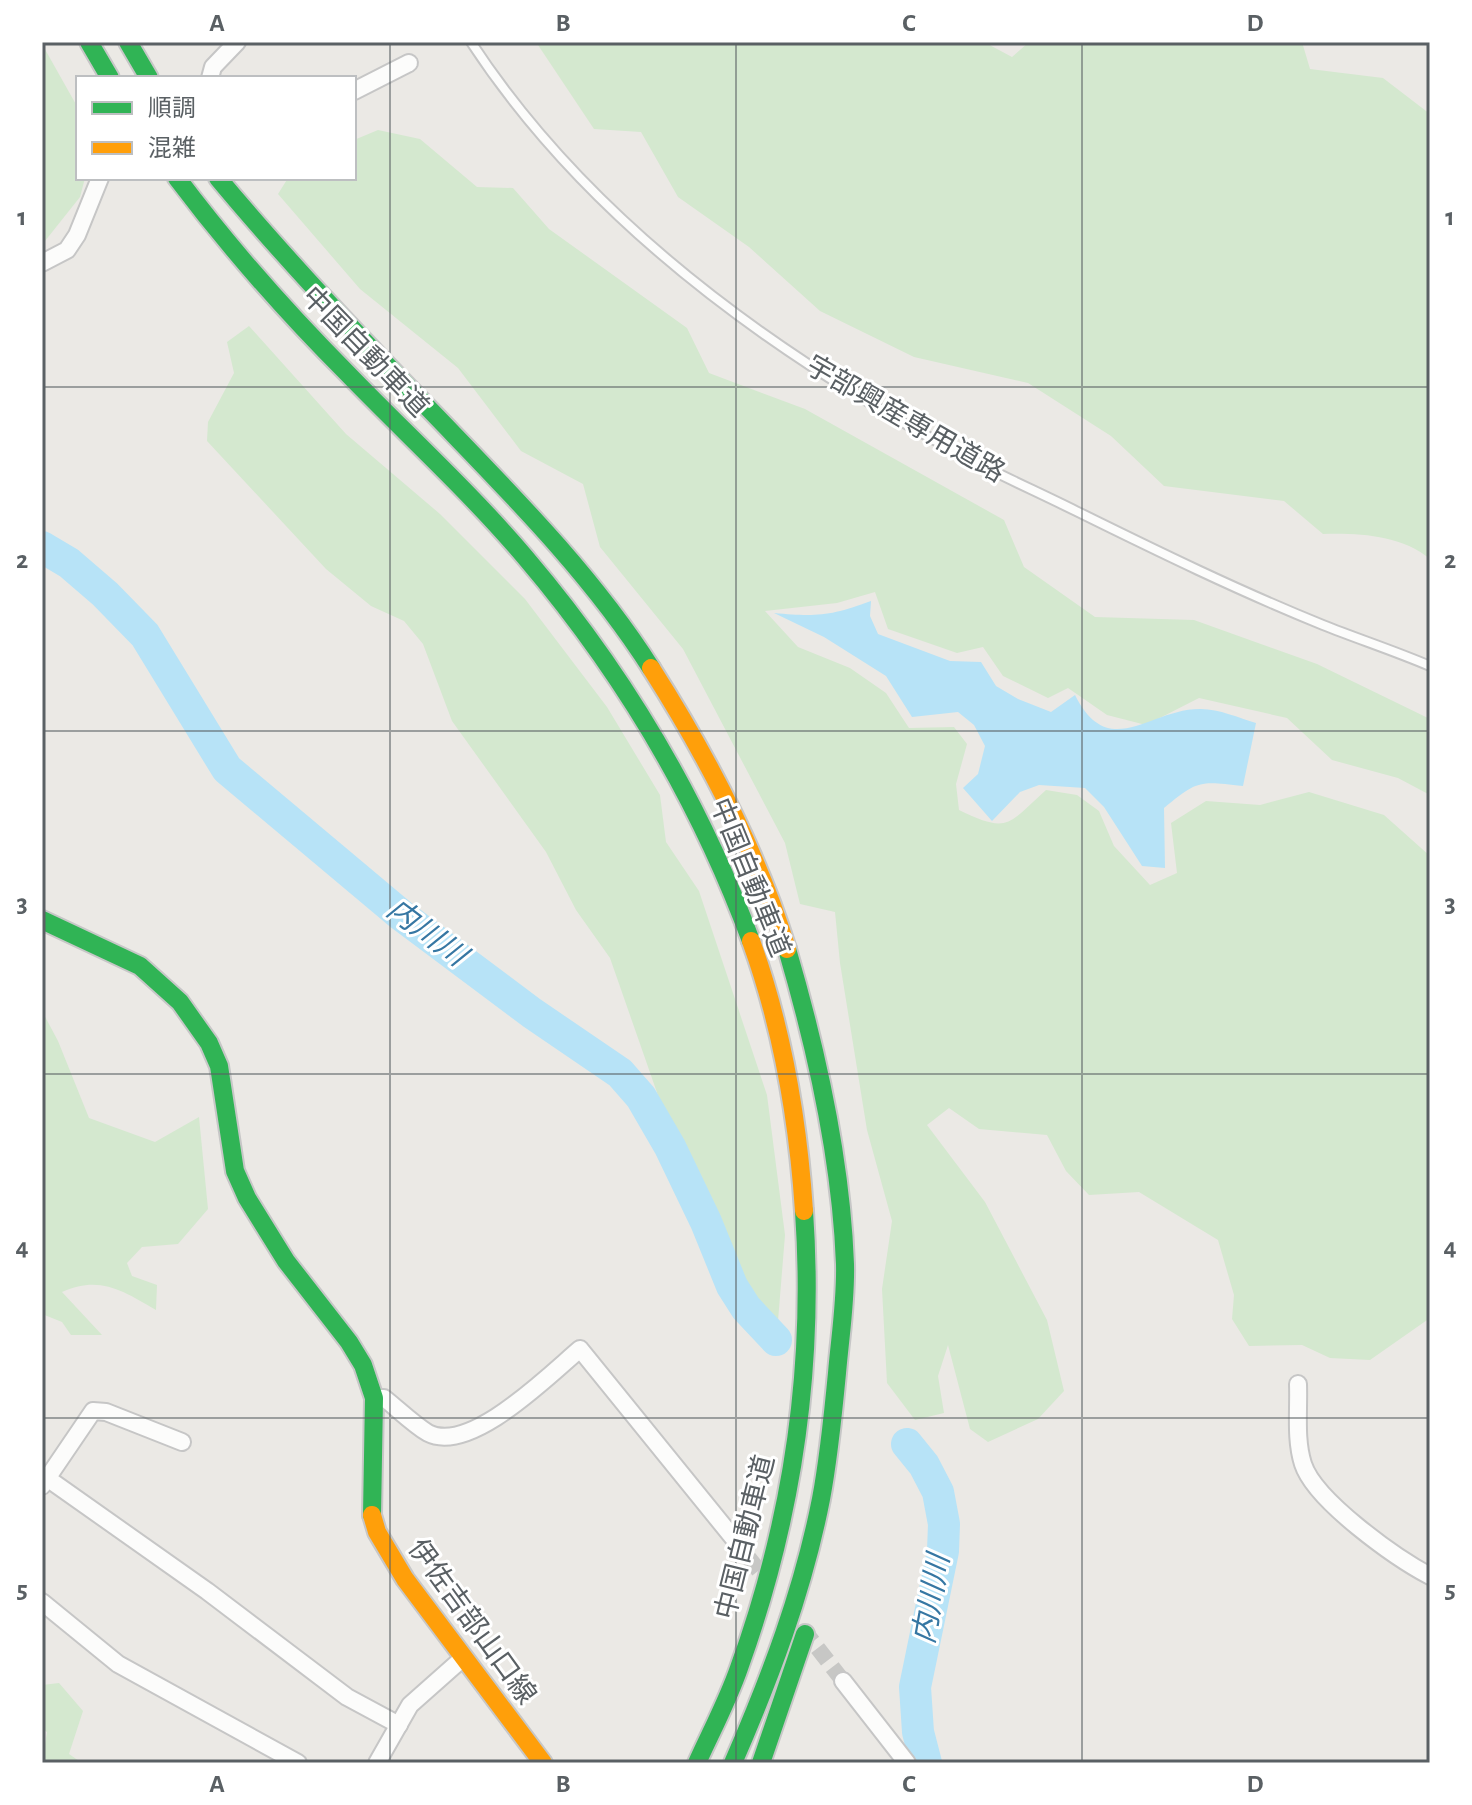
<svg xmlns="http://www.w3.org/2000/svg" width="1472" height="1805" viewBox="0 0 1472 1805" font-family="'Alegreya Sans','Noto Sans JP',sans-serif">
<rect width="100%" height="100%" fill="#ebe9e5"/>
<!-- green -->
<g fill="#d4e8cf">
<path d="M536 42H984L1012 57 1029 42H1302L1310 69 1383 78 1430 114V559C1401 535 1359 533 1323 534L1284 501 1164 486 1111 436 1028 383 914 357 820 311 749 247 678 197 641 132 594 129Z"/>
<path d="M42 44 78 108V178H85L80 197 45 241 42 238Z"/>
<path d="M378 130 420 139 477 187 513 188 549 229 687 328 709 373 805 409 1004 520 1024 567 1095 617 1194 620 1317 664 1430 719V795L1398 778 1332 760 1287 718 1199 698 1146 725 1107 715 1068 688 1048 698 1003 676 983 647 957 653 888 629 875 592 837 603 765 611 798 647 850 668 886 693 909 728 954 727 967 744 956 784 959 810C1009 834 1007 825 1046 790L1077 795 1099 811 1114 846 1150 885 1177 873 1171 823 1206 801 1260 805 1309 792 1384 815 1430 856V1318L1370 1360 1330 1358 1302 1345 1249 1346 1232 1319 1234 1295 1218 1240 1139 1192 1089 1195 1066 1171 1047 1135 979 1129 949 1108 927 1125 985 1202 1047 1320 1064 1391 1038 1419 988 1442 970 1429 948 1345 938 1376 944 1413 915 1420 887 1383 882 1289 892 1221 867 1130 840 963 835 912 800 904 785 843 683 649 600 547 583 484 521 451 458 368 360 289 278 194 288 178H354V140Z"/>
<path d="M249 326 346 434 440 514 525 599 607 707 660 795 666 842 699 891 767 1095 785 1235 778 1321 755 1308 731 1258 661 1104 610 958 576 910 546 852 452 721 423 644 404 621 371 606 326 569 207 441 208 422 234 373 227 342Z"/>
<path d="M42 1011 58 1041 89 1118 155 1142 199 1117 208 1209 178 1244 142 1247 127 1263 132 1276 157 1285 156 1310C123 1291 100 1275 62 1292L102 1335H71L62 1322 42 1314Z"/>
<path d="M59 1683 83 1711 69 1754 82 1763H42L47 1732 42 1729V1685Z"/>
</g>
<!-- water -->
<path fill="#b7e3f7" d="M871 601 870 616 878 634 950 661 981 662 996 686 1018 699 1051 712 1075 695C1109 763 1150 708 1201 709 1219 709 1239 718 1256 723L1243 786C1199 781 1198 780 1164 808L1165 868 1142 866 1104 807 1085 788 1039 785 1020 792 992 821 963 788 978 774 985 746 974 725 958 712 912 717 886 676 824 637 774 613C816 617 831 616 871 601Z"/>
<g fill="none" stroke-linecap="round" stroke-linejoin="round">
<!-- river -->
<g stroke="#b7e3f7" stroke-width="32">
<path d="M42 547 69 563 105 594 145 635 227 769 401 915 532 1013 620 1073 641 1097 670 1147 706 1222 732 1286 746 1308 776 1340"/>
<path d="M907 1444 924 1465 938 1492 944 1524 943 1551 915 1687 918 1732 926 1763"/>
</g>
<!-- street-tunnel -->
<g stroke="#c7c7c5" stroke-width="16" stroke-dasharray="16 8" stroke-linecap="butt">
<path d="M734 1539 770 1585"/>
<path d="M803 1629 843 1681"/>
</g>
<!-- lane casing -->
<g stroke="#c6c6c6" stroke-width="12">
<path id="lane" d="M471 42C589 222 774 355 962 455 999 475 1038 492 1076 511 1157 551 1239 591 1323 625 1358 639 1395 651 1430 666"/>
</g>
<!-- street casing -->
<g stroke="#c6c6c6" stroke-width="20">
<g id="street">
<path d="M210 78 213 67 237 42"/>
<path d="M354 91 409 63"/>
<path d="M42 263 67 250 77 235 100 178"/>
<path d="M1298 1384C1299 1410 1295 1439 1303 1464 1315 1501 1396 1558 1430 1576"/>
<path d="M374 1398H384C398 1409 413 1424 428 1433 470 1455 549 1375 580 1349L734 1539"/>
<path d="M47 1478 207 1591 347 1697 399 1725"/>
<path d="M42 1486 93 1411 106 1412 182 1442"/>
<path d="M42 1602 118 1664 298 1763"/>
<path d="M843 1681 907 1763"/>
<path d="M377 1763 410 1705 463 1658"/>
</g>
</g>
<!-- fast casing -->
<g stroke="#c7c7c7" stroke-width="22">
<g id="fast">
<path d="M89 42 110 78"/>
<path d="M128 42 149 78"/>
<path d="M177 178C229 247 287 313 348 374 407 435 470 492 525 557 622 671 699 800 751 941"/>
<path d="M218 178C287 261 360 338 435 415 511 494 592 575 651 668"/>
<path d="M42 920 140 966 180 1002 209 1043 219 1066 235 1171 247 1198 286 1261 349 1342 363 1365 374 1398 372 1515"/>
<path d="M697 1763C711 1732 728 1700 739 1668 792 1521 815 1367 804 1211"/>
<path d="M733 1763C770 1678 803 1591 821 1499 829 1457 833 1415 837 1373 840 1337 846 1301 845 1264 841 1158 817 1051 787 949"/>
<path d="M761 1763 805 1634"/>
</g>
</g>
<!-- slow casing -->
<g stroke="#c7c7c7" stroke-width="22">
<g id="slow">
<path d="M651 668C707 756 756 849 787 949"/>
<path d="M751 941C782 1027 798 1120 804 1211"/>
<path d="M372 1515 377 1532 405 1579 543 1763"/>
</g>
</g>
<!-- lane -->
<use href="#lane" stroke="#fcfcfb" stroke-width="8"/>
<!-- street -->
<use href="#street" stroke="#fcfcfb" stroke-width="16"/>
<!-- fast -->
<use href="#fast" stroke="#30b455" stroke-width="18"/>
<!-- slow -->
<use href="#slow" stroke="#ff9f0a" stroke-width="18"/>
</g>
<!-- grid -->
<path fill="none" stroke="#5a6064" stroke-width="2" stroke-opacity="0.55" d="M390 42V1763M736 42V1763M1082 42V1763M42 387H1430M42 731H1430M42 1074H1430M42 1418H1430"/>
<g text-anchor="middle" stroke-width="6" stroke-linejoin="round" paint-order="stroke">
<!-- street labels -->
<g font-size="28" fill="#5a6064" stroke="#fff">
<text transform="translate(366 351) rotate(46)" y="10">中国自動車道</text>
<text transform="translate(906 418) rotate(30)" y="10">宇部興産専用道路</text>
<text transform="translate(751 877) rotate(68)" y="10">中国自動車道</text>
<text transform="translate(744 1537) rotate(-76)" y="10">中国自動車道</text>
<text transform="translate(473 1621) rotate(54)" y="10">伊佐吉部山口線</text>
</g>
<!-- water labels -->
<g font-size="30" font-style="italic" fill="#3677a3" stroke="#fff">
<text transform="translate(427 932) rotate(37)" y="10">内川川</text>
<text transform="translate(931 1599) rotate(-80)" y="10">内川川</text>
</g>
</g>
<!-- border -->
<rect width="1472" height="1805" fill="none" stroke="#ffffff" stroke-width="88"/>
<!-- legend -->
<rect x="76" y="76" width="280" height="104" fill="#ffffff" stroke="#bdbfc1" stroke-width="2"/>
<rect x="92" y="102" width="40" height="12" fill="#30b455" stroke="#bdbfc1" stroke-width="2"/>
<text x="148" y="116" font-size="24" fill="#5a6064">順調</text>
<rect x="92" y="142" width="40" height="12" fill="#ff9f0a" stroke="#bdbfc1" stroke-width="2"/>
<text x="148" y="156" font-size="24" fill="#5a6064">混雑</text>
<rect x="44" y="44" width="1384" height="1717" fill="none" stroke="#5a6064" stroke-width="3"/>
<g font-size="26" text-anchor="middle" font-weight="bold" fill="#5a6064">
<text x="217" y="31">A</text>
<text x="563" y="31">B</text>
<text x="909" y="31">C</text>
<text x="1255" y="31">D</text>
<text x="22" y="225">1</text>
<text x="1450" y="225">1</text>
<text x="22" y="568">2</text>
<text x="1450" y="568">2</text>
<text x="22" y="912">3</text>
<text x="1450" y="912">3</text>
<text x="22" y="1255">4</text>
<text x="1450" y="1255">4</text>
<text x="22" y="1598">5</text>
<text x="1450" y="1598">5</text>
<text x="217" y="1792">A</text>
<text x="563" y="1792">B</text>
<text x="909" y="1792">C</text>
<text x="1255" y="1792">D</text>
</g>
</svg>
